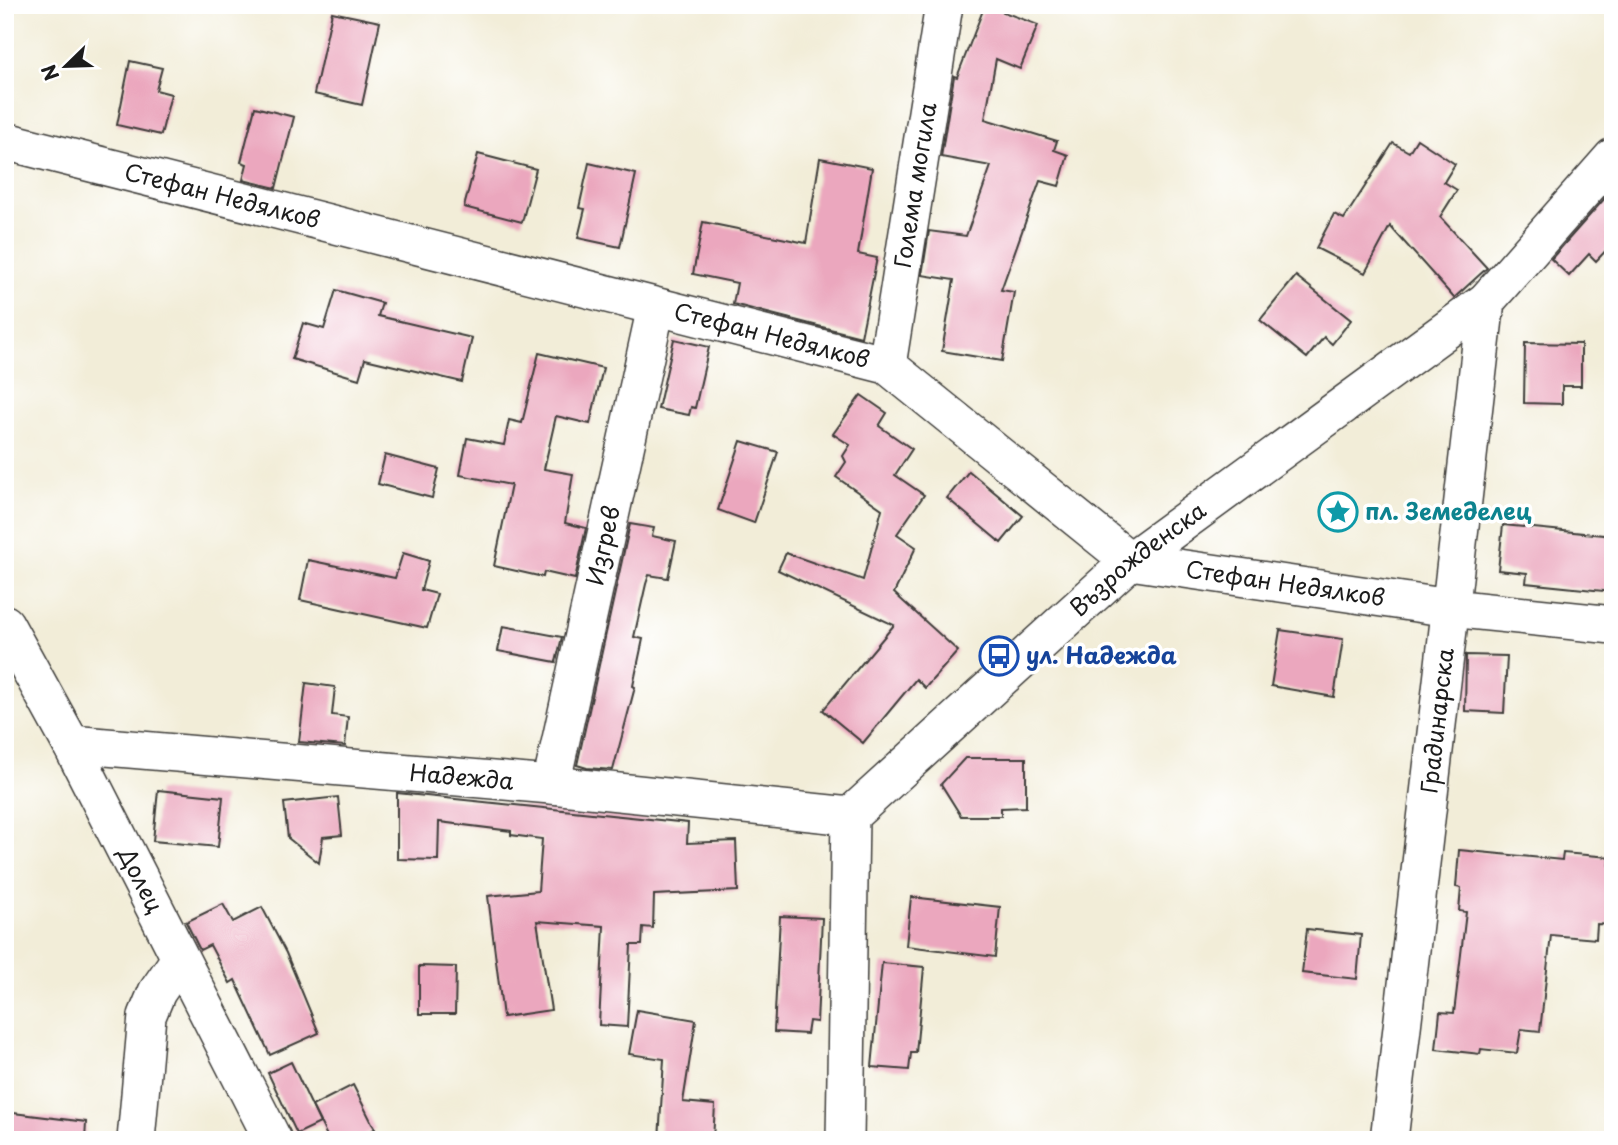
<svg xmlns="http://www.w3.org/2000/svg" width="1618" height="1145" viewBox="0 0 1618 1145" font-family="'Playpen Sans',sans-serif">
<rect width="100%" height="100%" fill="#fff"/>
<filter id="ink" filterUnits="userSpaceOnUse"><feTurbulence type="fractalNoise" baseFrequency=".0143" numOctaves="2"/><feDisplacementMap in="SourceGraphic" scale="14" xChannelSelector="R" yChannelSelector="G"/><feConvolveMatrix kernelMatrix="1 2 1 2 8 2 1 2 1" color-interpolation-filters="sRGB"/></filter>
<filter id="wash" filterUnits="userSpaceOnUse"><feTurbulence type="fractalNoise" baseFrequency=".00686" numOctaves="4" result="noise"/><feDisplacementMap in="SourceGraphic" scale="28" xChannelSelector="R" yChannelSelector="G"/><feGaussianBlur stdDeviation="1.57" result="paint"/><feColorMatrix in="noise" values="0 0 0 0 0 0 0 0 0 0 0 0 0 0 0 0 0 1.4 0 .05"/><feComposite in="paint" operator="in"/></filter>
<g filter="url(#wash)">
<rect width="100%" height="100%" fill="#f2edd8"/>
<g id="blocks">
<!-- building -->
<g fill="#eba7be">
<path d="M985 5 1038 25 1020 69 996 59 985 119 1057 141 1054 150 1068 155 1059 186 1040 181 1001 290 1014 292 1002 361 942 351 954 280 922 275 929 231 966 236 991 166 941 157 954 76 957 77Z"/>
<path d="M332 12 380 22 362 105 314 94Z"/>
<path d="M130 61 162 68 156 90 171 94 161 135 117 125Z"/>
<path d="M255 107 294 117 276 188 243 180 247 164 241 162Z"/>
<path d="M1417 139 1455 164 1444 182 1457 190 1440 217 1487 268 1454 298 1390 226 1365 273 1316 248 1334 214 1344 219 1393 143 1409 152Z"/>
<path d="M478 154 536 169 522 222 464 207Z"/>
<path d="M820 158 872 168 858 254 877 258 861 337 733 304 737 283 693 274 703 222 806 243Z"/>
<path d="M589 163 636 174 620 247 578 238 585 209 579 208Z"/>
<path d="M1613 189V243L1596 261 1589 254 1569 276 1551 259Z"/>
<path d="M1296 276 1351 320 1332 344 1324 337 1307 358 1260 320Z"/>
<path d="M336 290 382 303 378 316 472 338 462 382 365 359 359 379 292 359 303 323 324 329Z"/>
<path d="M674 339 709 347 695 408 691 407 689 415 658 409Z"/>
<path d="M1525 343 1581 344V386H1562V404L1524 403Z"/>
<path d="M539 353 603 368 590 424 556 416 544 469 573 474 565 523 586 528 575 579 544 572 543 577 494 566 511 485 460 475 467 438 504 445 509 420 522 423Z"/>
<path d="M861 395 887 413 879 426 912 449 895 475 924 495 897 534 916 547 894 593 958 651 925 688 916 679 863 743 823 710 894 625 778 570 786 553 863 580 882 509 836 477 846 462 843 456 850 445 833 434Z"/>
<path d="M741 441 778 452 754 523 718 510Z"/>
<path d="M385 455 439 469 432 498 378 484Z"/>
<path d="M969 471 1023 516 1001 543 947 498Z"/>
<path d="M630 524 654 528 652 536 676 541 668 578 649 575 646 584 634 637 643 639 633 686 635 687 613 770 587 768 577 765Z"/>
<path d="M1503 525 1613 536V592L1526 583 1527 573 1498 570Z"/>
<path d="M403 553 429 561 421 590 437 594 427 628 300 600 308 560 395 578Z"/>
<path d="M503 626 562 637 556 662 498 651Z"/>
<path d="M1280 630 1343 639 1334 697 1271 686Z"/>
<path d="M1466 655 1507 656 1504 713 1465 711Z"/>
<path d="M306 683 335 687 332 715 348 717 345 746 299 742Z"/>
<path d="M965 758H1026V807L1001 808V816H961L941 784Z"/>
<path d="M158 790 223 797 218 847 153 841Z"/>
<path d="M397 793 688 823 687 843 736 841 738 891 654 895 653 928 643 927 642 945H631L627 1027 599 1025 604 926 537 921 551 1010 503 1017 488 896 538 891 542 839 511 835V831L439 822 438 860 397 859Z"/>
<path d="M338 797 342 835 323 837 319 863 288 838 284 803Z"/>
<path d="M1459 850 1562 860 1563 853 1610 857 1609 880 1613 881V925L1597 924 1596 939 1551 935 1540 1031 1521 1029 1517 1053 1481 1049 1480 1054 1436 1049 1440 1012 1454 1013 1466 912 1459 911 1461 888 1456 887Z"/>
<path d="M911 897 1000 907 995 957 906 946Z"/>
<path d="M223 904 233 922 262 907 286 953 319 1033 270 1055 235 980 230 983 210 945 200 950 186 922Z"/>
<path d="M780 916 822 918 817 1022 809 1021 807 1034 774 1032Z"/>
<path d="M1307 929 1361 935 1357 979 1302 973Z"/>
<path d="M882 963 924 967 916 1053H911L909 1070 872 1067Z"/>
<path d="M419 966 456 967 455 1014H419Z"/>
<path d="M637 1010 696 1020 683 1102 715 1105 713 1140H659L664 1059 629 1054Z"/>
<path d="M291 1062 320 1123 297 1134 268 1073Z"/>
<path d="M353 1085 375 1129 353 1140H329L312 1106Z"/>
<path d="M5 1112 86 1122 85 1140H5Z"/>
</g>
</g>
</g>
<g filter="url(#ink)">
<use href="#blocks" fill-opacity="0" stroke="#3c3b38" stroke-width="2"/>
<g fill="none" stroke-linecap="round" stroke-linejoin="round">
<!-- minor casing -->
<g stroke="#3c3b38" stroke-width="40">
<g id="minor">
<path id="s1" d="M5 141 887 365 1130 561 1450 608 1613 625"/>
<path id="s2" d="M887 365 944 5"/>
<path id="s3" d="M5 624 71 744 273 1140"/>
<path id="s4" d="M71 744 551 785 850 816"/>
<path id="s5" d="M551 785 656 307"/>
<path d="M136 1140 147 1016 157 992 179 960"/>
<path id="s6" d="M845 1140 850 816 1130 561 1486 301 1613 157"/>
<path id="s7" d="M1389 1140 1486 301"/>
</g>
</g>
<!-- minor -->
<use href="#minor" stroke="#fff" stroke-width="37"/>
</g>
</g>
<!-- icons -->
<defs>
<g id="sight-ring" transform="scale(2.0125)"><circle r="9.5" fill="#fff" stroke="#0f9aa8" stroke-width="1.5"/><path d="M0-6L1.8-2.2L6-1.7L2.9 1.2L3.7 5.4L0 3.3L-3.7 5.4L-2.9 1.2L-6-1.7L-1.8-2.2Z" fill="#0f9aa8"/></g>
<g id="bus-ring" transform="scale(2.0125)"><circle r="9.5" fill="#fff" stroke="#1a4fb4" stroke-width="1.5"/><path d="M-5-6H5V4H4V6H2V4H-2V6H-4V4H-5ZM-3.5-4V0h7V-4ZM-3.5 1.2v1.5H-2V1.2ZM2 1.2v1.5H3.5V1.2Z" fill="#1a4fb4"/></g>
</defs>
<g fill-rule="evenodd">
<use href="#sight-ring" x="1338" y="512"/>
<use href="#bus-ring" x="999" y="656"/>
</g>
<g text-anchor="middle" stroke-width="7" stroke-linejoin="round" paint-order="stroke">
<!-- street labels -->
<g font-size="23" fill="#1c1c1c" stroke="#fff">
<text dy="8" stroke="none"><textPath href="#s2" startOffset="182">Голема могила</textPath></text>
<text dy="8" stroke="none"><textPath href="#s1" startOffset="224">Стефан Недялков</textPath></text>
<text dy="8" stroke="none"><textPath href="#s1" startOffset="791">Стефан Недялков</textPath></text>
<text dy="8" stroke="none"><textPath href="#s5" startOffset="245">Изгрев</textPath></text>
<text dy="8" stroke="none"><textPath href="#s6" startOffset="710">Възрожденска</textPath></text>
<text dy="8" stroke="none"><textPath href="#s1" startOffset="1379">Стефан Недялков</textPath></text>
<text dy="8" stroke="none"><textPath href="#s7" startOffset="422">Градинарска</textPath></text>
<text dy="8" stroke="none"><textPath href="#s4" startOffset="392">Надежда</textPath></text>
<text dy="8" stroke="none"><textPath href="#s3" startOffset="290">Долец</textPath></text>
</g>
<!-- culture labels -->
<g font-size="23" font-weight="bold" fill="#0d838f" stroke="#fff" text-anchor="start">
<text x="1365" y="520">пл. Земеделец</text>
</g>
<!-- transit labels -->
<g font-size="23" font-weight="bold" fill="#164399" stroke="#fff" text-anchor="start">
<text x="1026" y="664">ул. Надежда</text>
</g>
</g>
<!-- margin -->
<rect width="1618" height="1145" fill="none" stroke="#fff" stroke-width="28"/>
<!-- north arrow -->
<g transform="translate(66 66) rotate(247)" stroke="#ffffff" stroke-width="5" paint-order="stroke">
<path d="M0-5L12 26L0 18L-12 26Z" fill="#1c1c1c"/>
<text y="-10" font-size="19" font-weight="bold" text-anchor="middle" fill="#1c1c1c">N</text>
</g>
</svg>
